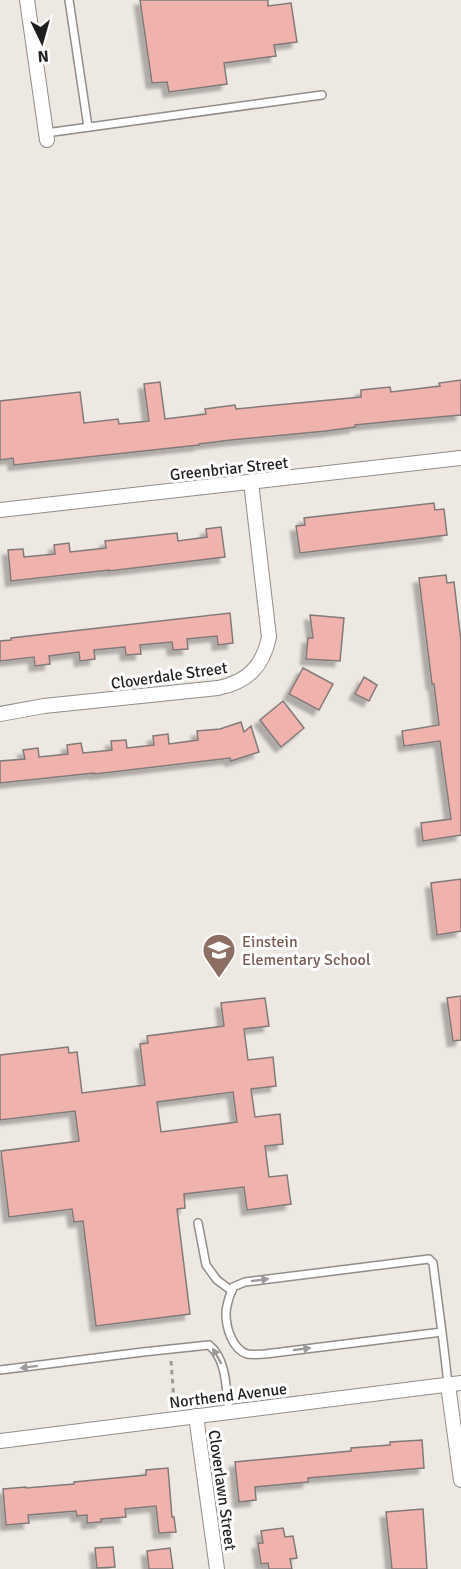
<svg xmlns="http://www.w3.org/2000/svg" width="461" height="1569" viewBox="0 0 461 1569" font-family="Signika,sans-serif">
<defs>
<filter id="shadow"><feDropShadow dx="-5.5" dy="5.5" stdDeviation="1.5" flood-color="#0004"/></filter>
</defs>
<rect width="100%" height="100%" fill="#eee8e3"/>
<!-- building -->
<g fill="#efb2ad" stroke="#827a79" stroke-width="1.5" fill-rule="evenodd" filter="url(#shadow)">
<path d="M140 0H268V6L291 3 297 42 274 45 276 56 224 63 227 84 169 92 167 82 152 83Z"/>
<path d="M461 380V415L405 420 355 425V427L326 431 231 440 199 444V445L14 465 13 458 0 460V401L80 392 84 423 118 419 119 424 149 421 144 384 160 382 165 419 206 414 205 409 235 405 236 409 361 397V390L390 387 391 392 440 386 439 383Z"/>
<path d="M434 503 435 510 444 509 447 535 300 553 296 526 305 525 304 518Z"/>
<path d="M221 527 225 557 109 571V570L11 581 8 550 23 549 24 557 55 554 54 545 69 543 70 552 106 548 105 541 177 533 178 541 207 537 206 529Z"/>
<path d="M446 575 447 583 454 582 461 641V835L423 841 421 823 451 819 440 741 404 746 402 731 439 725 434 684H432L419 578Z"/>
<path d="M230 613 233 643 218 645 217 636 187 639 188 649 173 650 172 642 140 645 141 654 126 655 125 647 94 650 95 659 80 661 79 652 49 656 50 664 35 666 34 657 0 661V641L11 640V638Z"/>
<path d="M310 615 344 618 340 661 306 659 308 638H313Z"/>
<path d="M303 668 333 684 319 710 289 694Z"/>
<path d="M364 677 377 685 369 701 355 694Z"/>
<path d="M283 701 304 728 281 747 260 720Z"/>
<path d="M241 722 244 732 251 726 259 752 231 761 230 758 95 774 94 773 0 783V761L25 759 23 750 38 748 39 757 68 754 67 745 81 743 83 753 112 750 111 741 126 740 127 748 154 745 153 736 168 734 169 744 198 740 197 731 220 729Z"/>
<path d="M461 879V931L437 935 431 883Z"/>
<path d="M461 996V1040L453 1041 447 998Z"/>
<path d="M265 998 269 1026 244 1029 248 1060 273 1057 276 1086 251 1089 255 1117 280 1114 283 1144 265 1146 269 1177 287 1175 291 1204 247 1210 244 1187 184 1194 185 1208 177 1209 190 1314 96 1326 83 1221 74 1222 72 1209 9 1217 1 1151 79 1141 75 1111 0 1120V1055L68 1047 69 1053 77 1052 82 1093 145 1085 140 1044 148 1043 147 1036 224 1026 221 1003ZM233 1092 237 1122 161 1132 157 1102Z"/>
<path d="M422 1440 424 1468 308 1478V1482L255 1487 256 1500 239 1502 235 1462 351 1451V1448L390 1445V1442Z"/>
<path d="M168 1468 172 1517H174L176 1532 159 1533 156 1506 125 1509 126 1517 101 1519V1522L87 1523V1515L77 1516 76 1511 28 1515 29 1523 6 1525 3 1489 26 1487V1488L74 1484V1482L146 1475V1470Z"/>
<path d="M423 1509 427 1569H392L386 1512Z"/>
<path d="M283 1528 285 1537 293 1536 297 1558 290 1559 292 1569H269L268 1563 261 1564 258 1543H263L261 1531Z"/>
<path d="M113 1547 115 1567 97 1568 95 1548Z"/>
<path d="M170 1548 173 1569H149L147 1551Z"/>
</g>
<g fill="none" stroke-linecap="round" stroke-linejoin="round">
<!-- service casing -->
<g stroke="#928d88" stroke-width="10">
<g id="service">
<path d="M69 0 88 127"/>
<path d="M46 133 322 95"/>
<path d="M198 1223 206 1265 217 1280 232 1291"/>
<path d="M442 1332 265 1354C260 1354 252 1355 247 1354 232 1349 226 1327 226 1314 226 1304 230 1295 233 1287L245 1282 429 1259 433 1263C438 1303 444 1344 448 1385"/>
<path d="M0 1370 143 1352 209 1345C227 1359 226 1390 229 1412"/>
</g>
</g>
<!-- minor casing -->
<g stroke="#928d88" stroke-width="16">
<g id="minor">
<path d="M27 0 47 140"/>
<path d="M0 510 461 458"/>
<path d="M0 714 44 706 218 688C248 682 263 666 269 637L251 482"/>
<path d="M448 1385 461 1480"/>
<path d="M196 1416 217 1569"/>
<path d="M0 1441 461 1383"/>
</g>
</g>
<!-- path -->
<path stroke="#9f9b97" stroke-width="3" stroke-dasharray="4.5 4.5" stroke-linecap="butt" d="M171 1361 174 1401"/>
<!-- service -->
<use href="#service" stroke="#fff" stroke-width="7"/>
<!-- minor -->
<use href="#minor" stroke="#fff" stroke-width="14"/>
</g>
<!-- one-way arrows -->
<defs><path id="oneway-solid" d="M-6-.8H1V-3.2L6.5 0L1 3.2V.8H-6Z" transform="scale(1.5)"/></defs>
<g fill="#9b9a99">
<use href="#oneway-solid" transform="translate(260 1280) rotate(-7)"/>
<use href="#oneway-solid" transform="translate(302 1349) rotate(-7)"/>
<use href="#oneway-solid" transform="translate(217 1356) rotate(-120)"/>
<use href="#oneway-solid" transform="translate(29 1367) rotate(173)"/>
</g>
<!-- icons -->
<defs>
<g id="school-pin" transform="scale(1.725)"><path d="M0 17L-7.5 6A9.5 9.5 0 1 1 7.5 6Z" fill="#8d6e63" stroke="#fff"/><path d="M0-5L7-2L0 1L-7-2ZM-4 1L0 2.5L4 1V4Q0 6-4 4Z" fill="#fff"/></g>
</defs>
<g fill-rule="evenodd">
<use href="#school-pin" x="219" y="950"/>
</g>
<g text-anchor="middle" stroke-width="6" stroke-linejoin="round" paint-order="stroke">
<!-- street labels -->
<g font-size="16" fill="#211f1d" stroke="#fff">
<text transform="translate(229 468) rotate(-6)" y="6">Greenbriar Street</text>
<text transform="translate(169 675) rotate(-8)" y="6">Cloverdale Street</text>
<text transform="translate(228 1395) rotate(-7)" y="6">Northend Avenue</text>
<text transform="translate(223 1490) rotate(82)" y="6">Cloverlawn Street</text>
</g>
<!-- education labels -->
<g font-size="16" fill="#785e54" stroke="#fff" text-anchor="start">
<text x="242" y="947">Einstein<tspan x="242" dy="18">Elementary School</tspan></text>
</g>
</g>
<!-- north arrow -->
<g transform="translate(42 42) rotate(175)" stroke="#ffffff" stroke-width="4.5" paint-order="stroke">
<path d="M0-4.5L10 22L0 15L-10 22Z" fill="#211f1d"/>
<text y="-9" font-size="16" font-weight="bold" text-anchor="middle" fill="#211f1d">N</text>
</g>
</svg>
